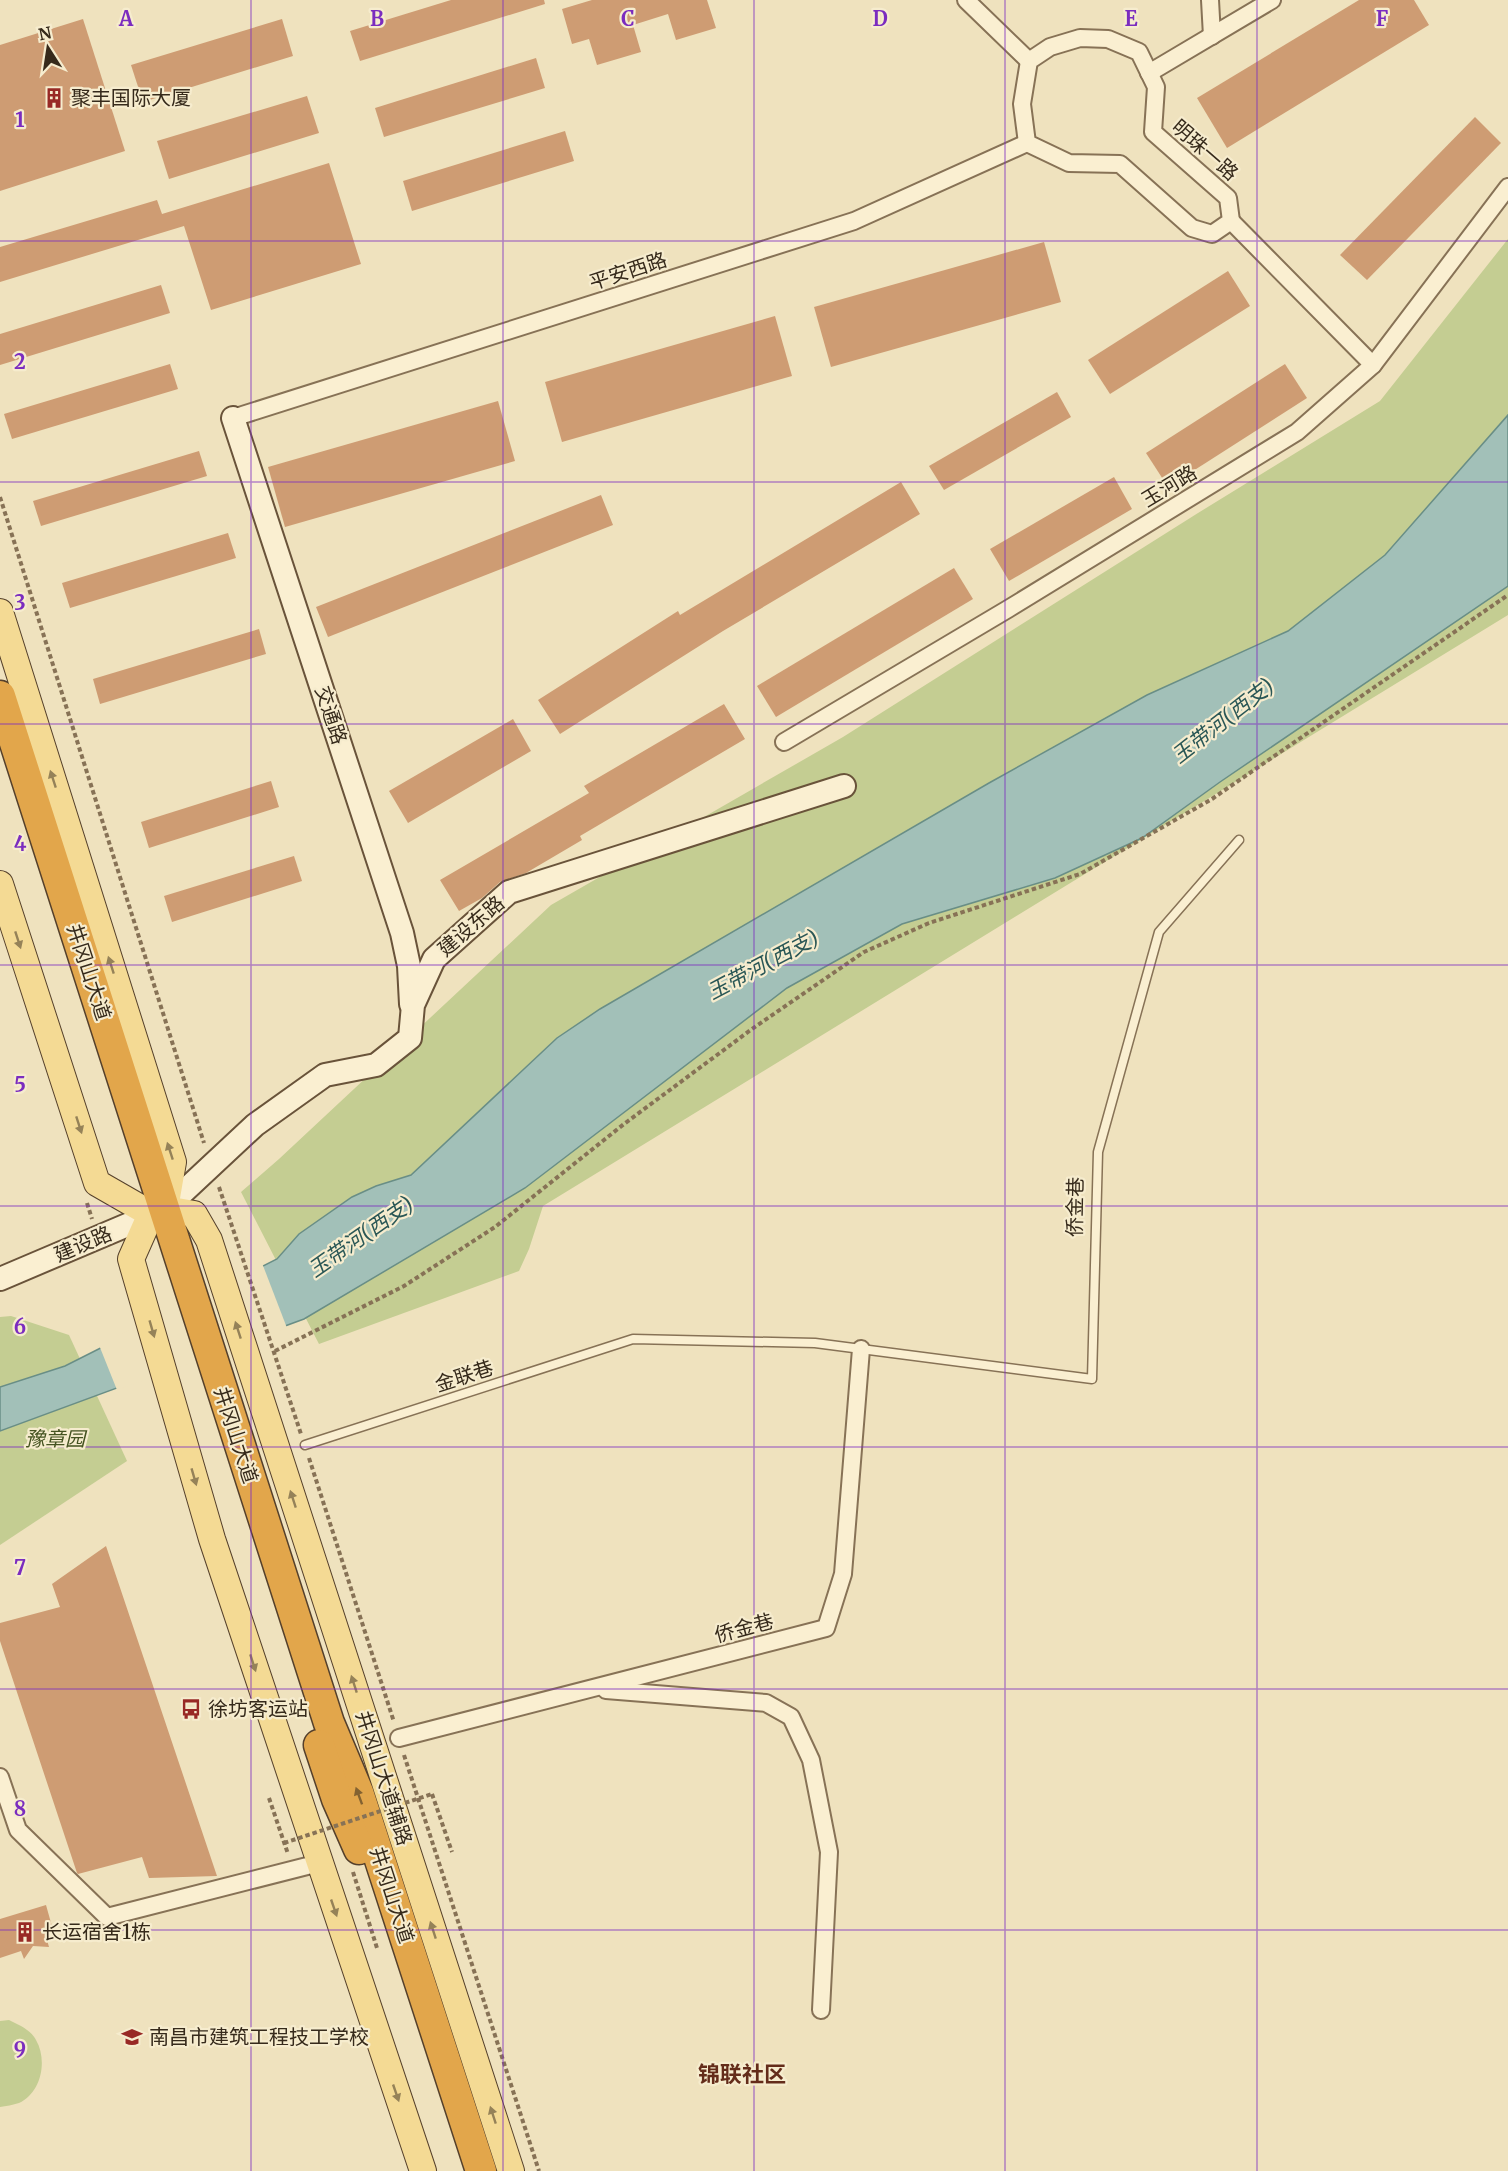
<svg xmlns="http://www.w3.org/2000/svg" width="1508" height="2171" viewBox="0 0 1508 2171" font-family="Merriweather,'Noto Sans SC',serif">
<rect width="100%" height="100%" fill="#efe2be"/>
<!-- green -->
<g fill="#c4cd92">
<path d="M1508 239V615L543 1206 529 1249 519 1271 319 1344 241 1192 279 1159 551 905 843 737 1198 513 1380 401Z"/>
<path d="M11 1316 69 1335 127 1461 0 1545V1317Z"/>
<path d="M9 2020C19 2025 31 2030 36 2040 48 2061 41 2093 19 2103 13 2105 6 2106 0 2107V2021Z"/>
</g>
<!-- water -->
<path fill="#a2c0b8" stroke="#698e86" stroke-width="1.5" d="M1508 415V586L1220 782 1142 838 1055 878 902 924 787 988 525 1188 304 1319 0 1431V1387L65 1366 277 1259 299 1234 352 1197 376 1186 411 1175 557 1038 600 1009 989 783 1147 695 1288 631 1385 555Z"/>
<!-- pier -->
<path fill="#efe2be" d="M262 1263 287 1328 117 1390 99 1345Z"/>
<!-- building -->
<g fill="#ce9c73">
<path d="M451 0H544L545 4 360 61 350 31Z"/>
<path d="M592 0H707L716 28 676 40 668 14 633 25 641 52 597 65 589 39 572 44 562 9Z"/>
<path d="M1359 0H1414L1429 25 1227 148 1197 98Z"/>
<path d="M83 19 125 151 0 191V45Z"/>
<path d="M282 19 293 56 143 102 131 65Z"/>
<path d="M536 58 545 88 384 137 375 108Z"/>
<path d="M307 96 319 133 169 179 157 141Z"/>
<path d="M1475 117 1501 143 1367 280 1340 255Z"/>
<path d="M565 131 574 161 412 211 403 181Z"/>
<path d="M329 163 361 264 211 310 184 226 0 282V247L157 200 162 214Z"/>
<path d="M1044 242 1061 302 831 367 814 307Z"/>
<path d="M1228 271 1250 306 1110 394 1088 360Z"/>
<path d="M161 285 170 313 0 365V334Z"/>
<path d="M775 316 792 376 562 442 545 382Z"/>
<path d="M170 364 178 389 12 439 4 414Z"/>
<path d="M1285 364 1307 398 1168 487 1146 453Z"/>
<path d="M1057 392 1071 417 944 490 929 466Z"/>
<path d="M498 401 515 461 285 527 268 467Z"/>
<path d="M199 451 207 476 41 526 33 501Z"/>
<path d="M1114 477 1132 509 1009 581 990 549Z"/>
<path d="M901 482 920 514 723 631 560 734 538 700 678 611 680 615Z"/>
<path d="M601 495 613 525 328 637 316 607Z"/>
<path d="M228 533 236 558 70 608 62 583Z"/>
<path d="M954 568 973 599 776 717 757 686Z"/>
<path d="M259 629 266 654 100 704 93 679Z"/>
<path d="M724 704 745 739 580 836 582 840 526 873 500 882 482 898 459 911 440 880 589 793 584 786Z"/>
<path d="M513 719 531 751 408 823 389 791Z"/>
<path d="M271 781 279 807 149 848 141 822Z"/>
<path d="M294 856 302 881 172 922 164 896Z"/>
<path d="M106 1546 217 1876 149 1878 142 1857 78 1874 77 1873 0 1641V1623L60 1607 52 1584Z"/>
<path d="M46 1905 53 1930 45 1933 49 1947 33 1946 24 1959 21 1951 0 1958V1919Z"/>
</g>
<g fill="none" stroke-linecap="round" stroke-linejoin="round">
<!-- lane casing -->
<g stroke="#877256" stroke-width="11">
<path id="lane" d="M305 1445 633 1339 815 1343 1092 1379 1098 1152 1159 932 1239 840"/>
</g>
<!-- street casing -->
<g stroke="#877256" stroke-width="20">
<g id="street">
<path d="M966 0 1029 61"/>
<path d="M1210 0 1212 36"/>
<path d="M1080 38 1108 39 1139 52 1156 87 1153 132 1228 198 1231 221 1212 234 1192 228 1120 164 1069 163 1027 143 1022 104 1029 61 1050 47Z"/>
<path d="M1149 73 1272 0"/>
<path d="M1231 221 1373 365"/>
<path d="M233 418 854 221 1027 143"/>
<path d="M784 742 1008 609 1297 432 1373 365 1508 187"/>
<path d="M606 1690 766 1703 791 1717 811 1760 829 1852 821 2010"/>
<path d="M399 1738 826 1628 843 1574 861 1349"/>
<path d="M0 1777 18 1830 107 1917 319 1863"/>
</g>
</g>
<!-- secondary casing -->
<g stroke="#69533a" stroke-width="26">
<g id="secondary">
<path d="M233 418 402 933 409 966 411 1004"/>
<path d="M0 1279 165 1209 255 1125 325 1075 376 1065 410 1038 413 1005 434 959 509 892 844 786"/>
</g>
</g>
<!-- primary casing -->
<g stroke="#55402b" stroke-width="28">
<g id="primary">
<path d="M0 612 173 1162 165 1209 194 1214 209 1240 511 2171"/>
<path d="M0 884 97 1183 151 1214 131 1259 135 1273 212 1539 423 2171"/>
</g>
</g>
<!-- highway casing -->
<g stroke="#55402b" stroke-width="33">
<g id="highway">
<path d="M0 696 329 1723 358 1792 481 2171"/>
<path d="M319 1745 337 1799 359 1849"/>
</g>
</g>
<!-- path -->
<g stroke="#877256" stroke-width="4" stroke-dasharray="4.5 3" stroke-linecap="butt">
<path d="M0 497 204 1143"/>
<path d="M219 1187 301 1434"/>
<path d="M87 1203 92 1219"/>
<path d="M275 1351 404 1286 495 1227 624 1124 752 1029 864 952 929 923 1080 874 1212 799 1508 595"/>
<path d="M309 1458 394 1722"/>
<path d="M404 1755 539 2171"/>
<path d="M432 1794 452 1852"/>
<path d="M269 1798 288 1854"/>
<path d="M353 1872 377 1948"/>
</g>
<!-- lane -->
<use href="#lane" stroke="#faefd1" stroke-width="8"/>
<!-- street -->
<use href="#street" stroke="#faefd1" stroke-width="16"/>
<!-- secondary -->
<use href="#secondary" stroke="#faefd1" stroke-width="22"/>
<!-- primary -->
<use href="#primary" stroke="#f4da94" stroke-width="26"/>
<!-- highway -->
<use href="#highway" stroke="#e2a64b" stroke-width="30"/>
<!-- path-bridge -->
<path stroke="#877256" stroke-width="4" stroke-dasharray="4.5 3" stroke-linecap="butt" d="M284 1843 432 1794"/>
</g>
<!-- one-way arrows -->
<defs><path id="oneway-solid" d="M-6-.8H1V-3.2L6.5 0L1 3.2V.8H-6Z" transform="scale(1.5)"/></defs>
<g fill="#958258">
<use href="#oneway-solid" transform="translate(53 779) rotate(-108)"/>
<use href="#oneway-solid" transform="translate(18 940) rotate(72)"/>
<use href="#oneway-solid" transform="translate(111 965) rotate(-108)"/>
<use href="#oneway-solid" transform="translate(79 1125) rotate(72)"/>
<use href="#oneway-solid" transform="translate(170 1151) rotate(-108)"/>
<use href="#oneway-solid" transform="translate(152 1329) rotate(74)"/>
<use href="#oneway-solid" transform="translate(238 1330) rotate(-108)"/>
<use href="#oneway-solid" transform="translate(194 1477) rotate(74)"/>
<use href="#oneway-solid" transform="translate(293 1499) rotate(-108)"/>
<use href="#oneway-solid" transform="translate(253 1663) rotate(72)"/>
<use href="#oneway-solid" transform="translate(354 1684) rotate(-108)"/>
<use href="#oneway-solid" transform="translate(334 1908) rotate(71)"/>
<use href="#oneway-solid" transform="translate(433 1930) rotate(-108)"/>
<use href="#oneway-solid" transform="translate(396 2093) rotate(71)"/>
<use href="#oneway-solid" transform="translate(493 2115) rotate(-108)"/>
</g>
<use fill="#836231" href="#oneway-solid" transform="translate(359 1796) rotate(-110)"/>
<!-- grid -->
<path fill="none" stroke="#7b2cbf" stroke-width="1.5" stroke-opacity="0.55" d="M251 0V2171M503 0V2171M754 0V2171M1005 0V2171M1257 0V2171M0 241H1508M0 482H1508M0 724H1508M0 965H1508M0 1206H1508M0 1447H1508M0 1689H1508M0 1930H1508"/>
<!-- icons -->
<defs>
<g id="building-bare" transform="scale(1.62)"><path d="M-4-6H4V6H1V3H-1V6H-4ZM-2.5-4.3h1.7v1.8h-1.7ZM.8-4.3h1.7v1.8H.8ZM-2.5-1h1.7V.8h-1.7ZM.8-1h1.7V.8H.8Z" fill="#982925" stroke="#f6ecce" stroke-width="2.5" paint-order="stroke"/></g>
<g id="bus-bare" transform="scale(1.62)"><path d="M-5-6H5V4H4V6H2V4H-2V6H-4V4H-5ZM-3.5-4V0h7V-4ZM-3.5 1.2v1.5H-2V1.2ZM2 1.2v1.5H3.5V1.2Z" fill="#982925" stroke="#f6ecce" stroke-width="2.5" paint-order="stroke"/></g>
<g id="school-bare" transform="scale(1.62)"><path d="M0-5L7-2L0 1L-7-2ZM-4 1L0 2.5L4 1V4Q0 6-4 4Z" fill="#982925" stroke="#f6ecce" stroke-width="2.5" paint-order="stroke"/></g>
</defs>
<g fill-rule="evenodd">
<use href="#building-bare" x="54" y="98"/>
<use href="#bus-bare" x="191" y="1709"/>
<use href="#building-bare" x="25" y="1932"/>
<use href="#school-bare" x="132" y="2037"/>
</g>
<g text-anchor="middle" stroke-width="4.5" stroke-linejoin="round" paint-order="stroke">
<!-- poi labels -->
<g font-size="20" fill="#362a1b" stroke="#f6ecce" text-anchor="start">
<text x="71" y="105">聚丰国际大厦</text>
<text x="208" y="1716">徐坊客运站</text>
<text x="42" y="1939">长运宿舍1栋</text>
<text x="149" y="2044">南昌市建筑工程技工学校</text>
</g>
<!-- street labels -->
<g font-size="20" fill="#362a1b" stroke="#f6ecce">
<text transform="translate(1205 150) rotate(41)" y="7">明珠一路</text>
<text transform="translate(628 271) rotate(-18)" y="7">平安西路</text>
<text transform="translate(1169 486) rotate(-31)" y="7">玉河路</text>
<text transform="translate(331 715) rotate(72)" y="7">交通路</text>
<text transform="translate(471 926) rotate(-41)" y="7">建设东路</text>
<text transform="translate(89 972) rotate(72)" y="7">井冈山大道</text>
<text transform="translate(1075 1207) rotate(-89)" y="7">侨金巷</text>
<text transform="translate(83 1244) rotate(-23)" y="7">建设路</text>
<text transform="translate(464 1376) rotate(-18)" y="7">金联巷</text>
<text transform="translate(236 1435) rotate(72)" y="7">井冈山大道</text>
<text transform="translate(744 1628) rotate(-15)" y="7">侨金巷</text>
<text transform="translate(384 1778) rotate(72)" y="7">井冈山大道辅路</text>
<text transform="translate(392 1895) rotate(72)" y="7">井冈山大道</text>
</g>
<!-- park labels -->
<g font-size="20" font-style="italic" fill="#455321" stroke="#f6ecce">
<text x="55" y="1446">豫章园</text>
</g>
<!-- water labels -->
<g font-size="21" font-style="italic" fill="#2a5756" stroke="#f6ecce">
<text transform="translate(1223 721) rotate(-38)" y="7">玉带河(西支)</text>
<text transform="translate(763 965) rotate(-28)" y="7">玉带河(西支)</text>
<text transform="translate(361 1237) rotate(-35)" y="7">玉带河(西支)</text>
</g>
<!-- quarter labels -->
<g font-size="22" font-weight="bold" fill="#642c1a" stroke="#f6ecce">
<text x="742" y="2082">锦联社区</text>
</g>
</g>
<g font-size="20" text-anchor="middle" font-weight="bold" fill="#7b2cbf" stroke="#f6ecce" stroke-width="4.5" stroke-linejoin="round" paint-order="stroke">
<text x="126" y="26">A</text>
<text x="377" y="26">B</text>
<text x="628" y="26">C</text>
<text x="880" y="26">D</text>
<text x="1131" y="26">E</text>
<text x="1382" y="26">F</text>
<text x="20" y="127">1</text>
<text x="20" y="369">2</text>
<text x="20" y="610">3</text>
<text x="20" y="851">4</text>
<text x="20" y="1092">5</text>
<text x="20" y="1334">6</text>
<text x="20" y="1575">7</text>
<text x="20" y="1816">8</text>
<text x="20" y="2057">9</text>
</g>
<!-- north arrow -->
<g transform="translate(48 48) rotate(348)" stroke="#f6ecce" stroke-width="4.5" paint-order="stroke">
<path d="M0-4.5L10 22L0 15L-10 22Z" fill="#362a1b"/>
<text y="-9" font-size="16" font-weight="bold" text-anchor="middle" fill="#362a1b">N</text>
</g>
</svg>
